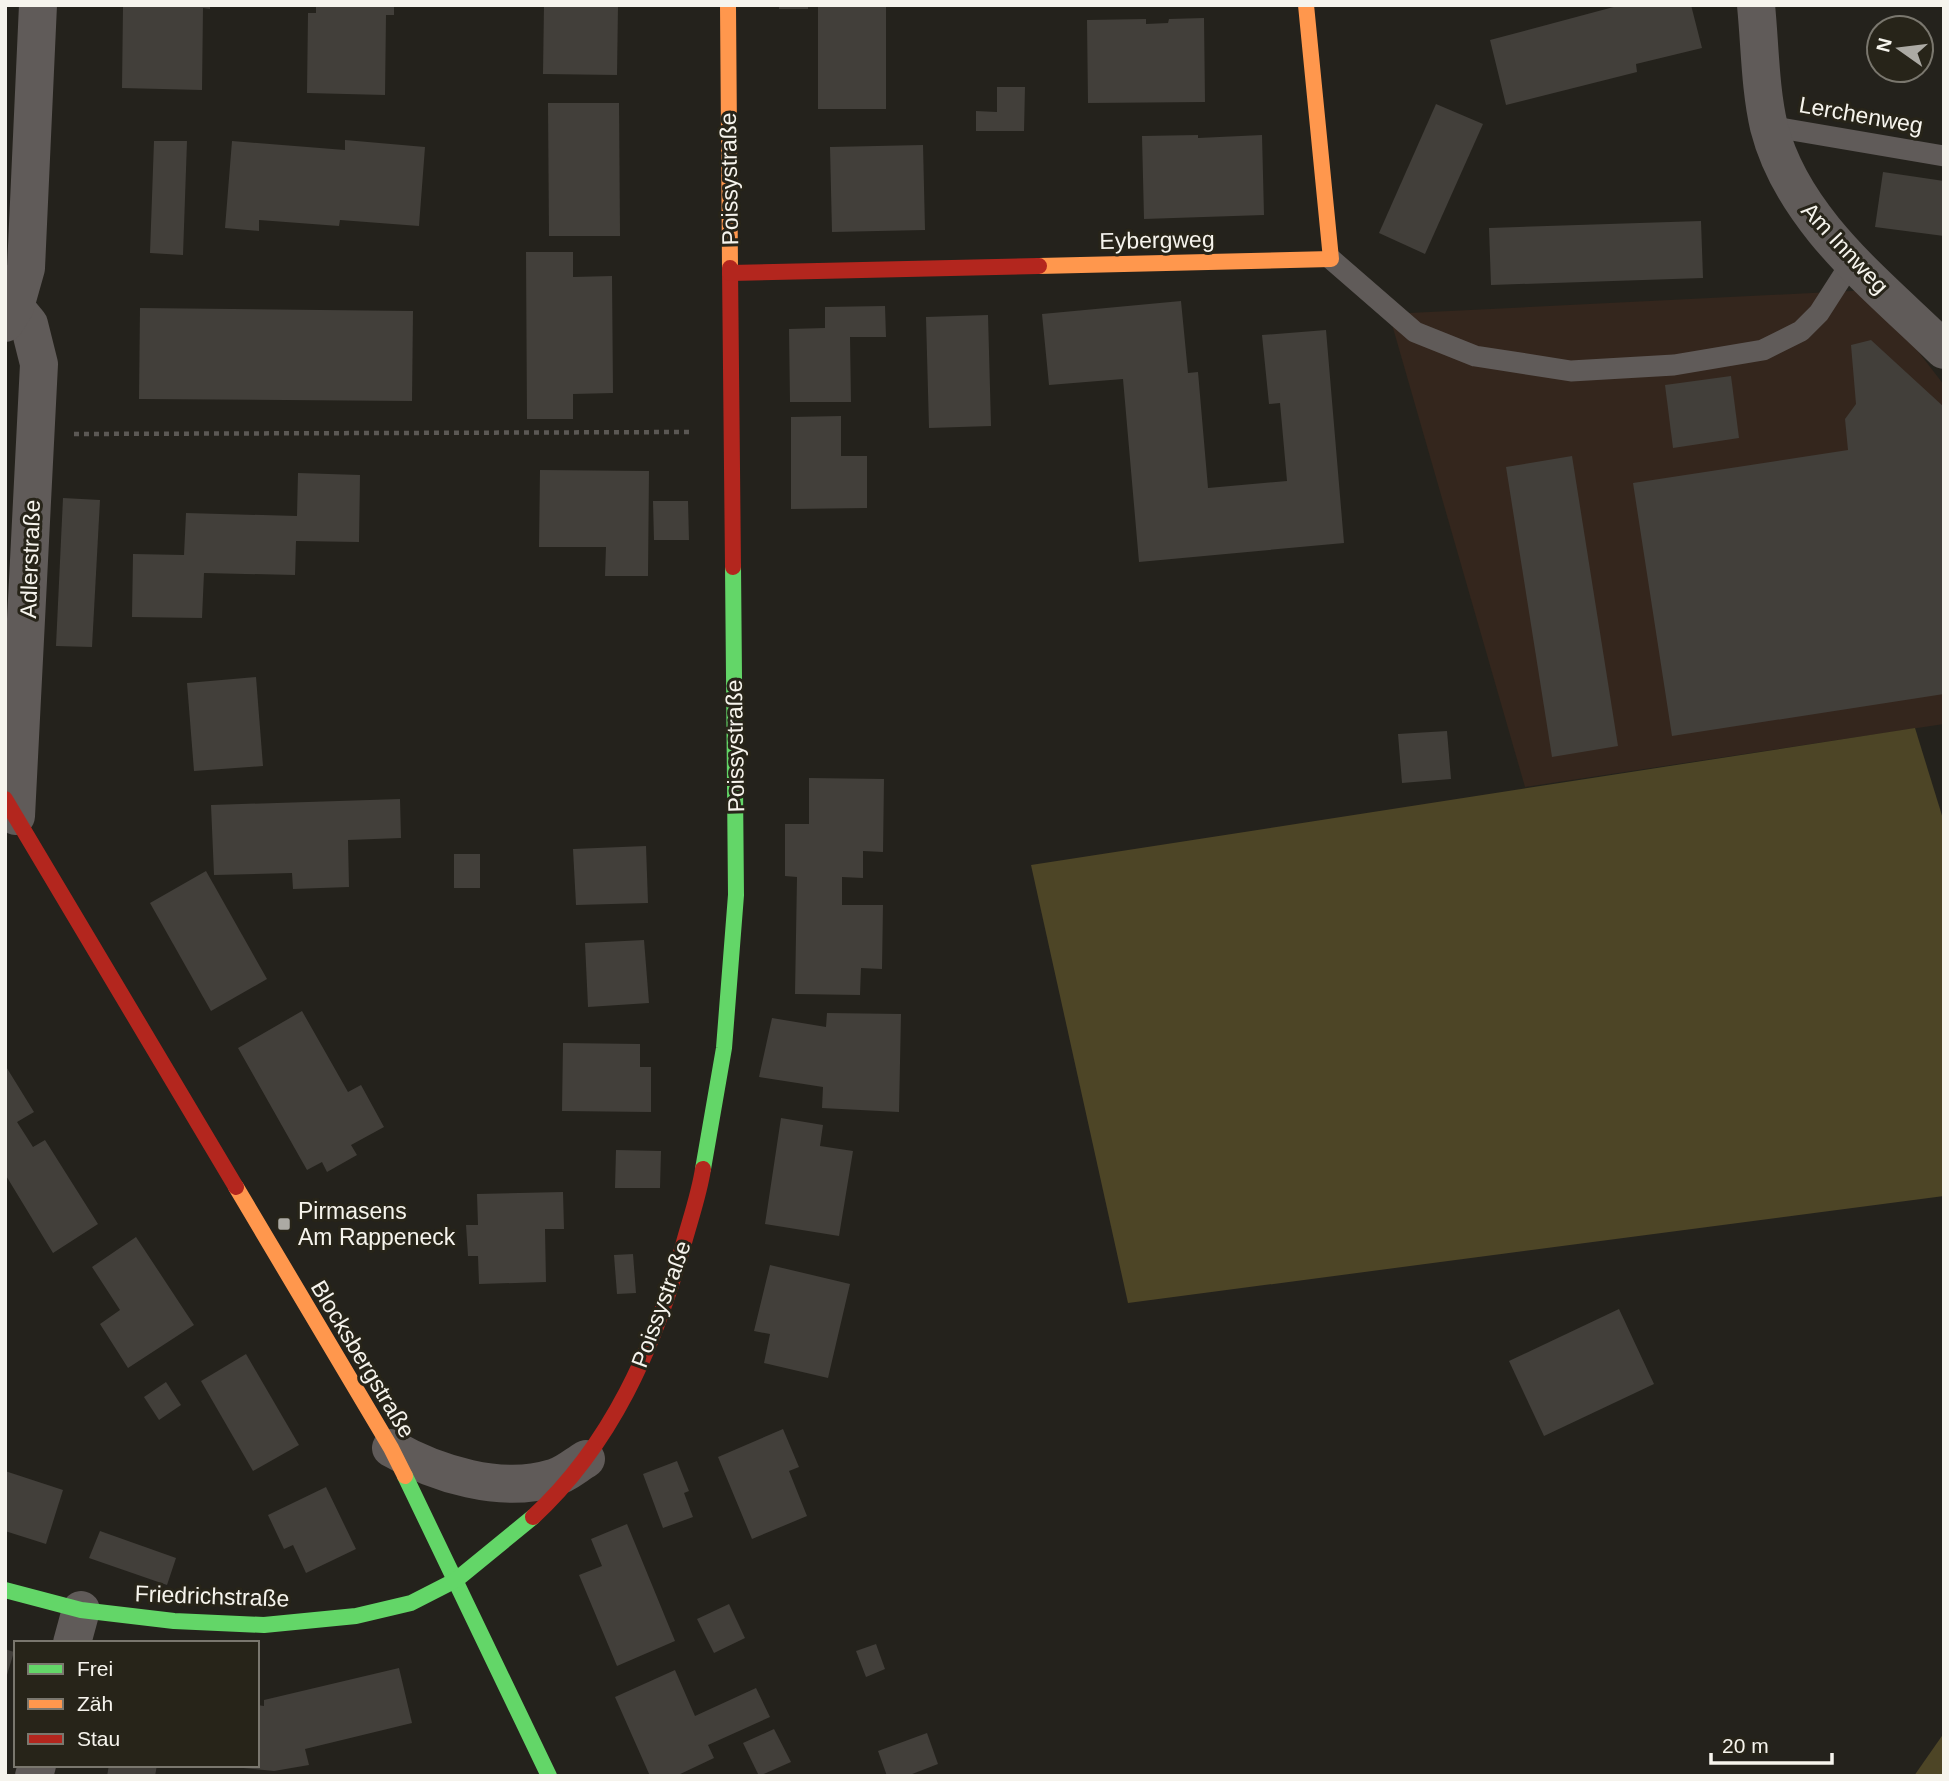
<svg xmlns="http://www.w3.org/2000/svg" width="1949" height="1781" viewBox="0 0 1949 1781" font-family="Helvetica,sans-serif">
<rect width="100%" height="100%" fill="#24221c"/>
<!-- commercial -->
<path fill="#34261d" d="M1871 290 1944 385V724L1525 787 1389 314Z"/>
<!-- green -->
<g fill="#4d4526">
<path d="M1915 728 1944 822V1196L1128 1303 1031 865Z"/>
<path d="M1944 1733V1776H1914Z"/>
</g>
<!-- building -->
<g fill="#423f3a">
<path d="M130 5H210V9L203 8 202 90 122 88 123 7Z"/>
<path d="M316 5H394V15H386L385 95 307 93 308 13H316Z"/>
<path d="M544 5H618L617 75 543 74Z"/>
<rect x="779" y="5" width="29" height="4"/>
<rect x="818" y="5" width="68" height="104"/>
<path d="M1621 5H1691L1702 48 1636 64 1637 72 1506 105 1490 40Z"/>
<path d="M1204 18 1205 102 1088 103 1087 20 1146 19V24L1168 23 1169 19Z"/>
<path d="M997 87H1025L1024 131H976V111L997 112Z"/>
<path d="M548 103H619L620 236H549Z"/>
<path d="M1436 104 1483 124 1425 254 1379 233Z"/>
<path d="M1198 135V138L1262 135 1264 215 1144 219 1142 136Z"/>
<path d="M345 140 425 147 419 226 340 220 339 226 259 220V231L225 228 232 141 345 150Z"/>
<path d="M154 141H187L183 255 150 253Z"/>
<path d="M923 145 925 230 832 232 830 147Z"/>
<path d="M1883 172 1944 181V236L1875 227Z"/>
<path d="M1701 221 1703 278 1491 285 1489 228Z"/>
<path d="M526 252H573V277L612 276 613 393 573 394V419H527Z"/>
<path d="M1181 301 1188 373 1198 372 1208 488 1287 481 1280 403 1269 404 1262 335 1326 330 1344 543 1139 562 1123 379 1049 385 1042 314Z"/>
<path d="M885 306 886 337H850L851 402H790L789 329 825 328V307Z"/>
<path d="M140 308 413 311 412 401 139 399Z"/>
<path d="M988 315 991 426 929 428 926 317Z"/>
<path d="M1871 340 1944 407V694L1672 736 1633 483 1848 450 1845 419 1856 404 1851 345Z"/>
<path d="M1731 376 1739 438 1673 448 1665 385Z"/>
<path d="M841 416V456H867V508L791 509V417Z"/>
<path d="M1572 456 1618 746 1552 757 1506 467Z"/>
<path d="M540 470 649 471 648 576H605L606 547H539Z"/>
<path d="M298 473 360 475 359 542 296 541 295 575 204 573 202 618 132 617 133 554 184 555 186 513 297 516Z"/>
<path d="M63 498 100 500 92 647 56 646Z"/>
<path d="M653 501H688L689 540H654Z"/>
<path d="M256 677 263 766 194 771 187 683Z"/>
<path d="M1447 731 1451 779 1402 783 1398 734Z"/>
<path d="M809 778 884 779 883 852 863 851V878L842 877V905H883L882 969 861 968 860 995 795 994 797 877 785 876V824H809Z"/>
<path d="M400 799 401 838 348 840 349 887 293 889 292 873 214 875 211 805Z"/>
<path d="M646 846 648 903 576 905 573 849Z"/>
<rect x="454" y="854" width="26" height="34"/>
<path d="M206 871 267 979 211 1011 150 903Z"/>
<path d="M644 940 649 1003 588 1007 585 943Z"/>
<path d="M302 1011 348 1092 361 1085 384 1127 351 1145 357 1155 327 1172 322 1162 307 1170 238 1048Z"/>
<path d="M827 1013 901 1014 899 1112 822 1108 823 1087 759 1077 772 1018 826 1027Z"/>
<path d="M563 1043 640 1044V1067H651V1112L562 1111Z"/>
<path d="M5 1065 34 1112 17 1122 33 1147 45 1140 98 1224 53 1253 5 1174Z"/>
<path d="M781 1118 823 1125 820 1146 853 1151 839 1236 765 1224Z"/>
<path d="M616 1150 661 1151 660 1188H615Z"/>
<path d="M563 1192 564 1229H545L546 1282 479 1284 478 1256H468L466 1225H478L477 1194Z"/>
<path d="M136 1237 194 1325 128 1368 100 1324 120 1310 92 1267Z"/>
<path d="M633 1254 636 1293 617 1294 614 1255Z"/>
<path d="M770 1265 850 1284 828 1378 764 1363 770 1334 754 1331Z"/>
<path d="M1619 1309 1654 1384 1544 1436 1509 1361Z"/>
<path d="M246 1354 299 1445 253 1471 201 1381Z"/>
<path d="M166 1382 181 1405 159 1420 144 1397Z"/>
<path d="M783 1429 799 1467 789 1471 807 1516 752 1539 718 1457Z"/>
<path d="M677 1461 689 1491 684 1493 693 1517 663 1528 643 1474Z"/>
<path d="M5 1471 63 1490 46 1544 5 1531Z"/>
<path d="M326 1487 356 1549 306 1573 293 1545 284 1549 268 1515Z"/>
<path d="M627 1524 675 1641 617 1666 579 1575 602 1566 591 1539Z"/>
<path d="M100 1531 176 1558 167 1585 89 1558Z"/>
<path d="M729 1604 745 1638 714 1653 697 1619Z"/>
<path d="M876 1644 885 1669 866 1677 856 1651Z"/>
<path d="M5 1649 14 1652 6 1678H5Z"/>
<path d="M399 1668 412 1723 305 1749 309 1765 274 1771 233 1767 257 1765V1705L264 1706V1700Z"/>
<path d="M675 1670 695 1716 756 1688 770 1717 708 1745 714 1758 676 1776H650L615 1697Z"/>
<path d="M774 1729 791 1762 759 1776 743 1743Z"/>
<path d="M927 1733 938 1764 907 1776H887L878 1751Z"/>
<path d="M109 1765H157L155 1776H107Z"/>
</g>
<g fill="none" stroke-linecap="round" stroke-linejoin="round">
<!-- path -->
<path stroke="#5b5854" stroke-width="4.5" stroke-dasharray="5 5" stroke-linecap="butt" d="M74 434 692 432"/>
<!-- lane -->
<g stroke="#605b59" stroke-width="21">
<path d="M1769 126 1944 156"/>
<path d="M1331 259 1415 332 1475 356 1571 371 1674 365 1763 350 1801 331 1819 313 1853 260"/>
</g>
<!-- street -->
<g stroke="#605b59" stroke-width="38">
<path d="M1756 5C1760 45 1760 89 1769 127 1793 221 1878 285 1944 350"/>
<path d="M15 307 29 324 39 364 16 816"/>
<path d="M5 323 15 307 26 268 38 5"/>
<path d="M391 1448C436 1474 501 1494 553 1478 565 1475 576 1465 586 1459"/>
<path d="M72 1643 81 1610"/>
<path d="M34 1776 37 1765"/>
</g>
<!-- fast -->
<g stroke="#63d668" stroke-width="16">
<path d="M703 1169 724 1048 736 895 733 567"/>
<path d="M405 1476 549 1776"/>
<path d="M5 1590 81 1610 174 1621 264 1625 356 1616 411 1603 456 1580 533 1517"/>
</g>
<!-- slow -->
<g stroke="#ff974d" stroke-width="16">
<path d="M728 5 730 268"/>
<path d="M1039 266 1331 259 1306 5"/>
<path d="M236 1187 391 1448 405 1476"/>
</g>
<!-- jam -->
<g stroke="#b3261e" stroke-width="16">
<path d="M730 268 733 567"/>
<path d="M730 273 1039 266"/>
<path d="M5 799 236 1187"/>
<path d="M533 1517C612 1444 654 1347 683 1246 690 1220 699 1195 703 1169"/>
</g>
</g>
<!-- markers -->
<rect fill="#acaaa4" stroke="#272419" stroke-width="2.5" x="277" y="1217" width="14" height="14" rx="3.5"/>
<g text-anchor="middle" stroke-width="6" stroke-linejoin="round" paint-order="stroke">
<!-- street labels -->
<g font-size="23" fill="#f6f4ed" stroke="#272419">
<text transform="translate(1861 115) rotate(10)" y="8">Lerchenweg</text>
<text transform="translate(729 179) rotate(-91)" y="8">Poissystraße</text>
<text transform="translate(1157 240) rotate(-1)" y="8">Eybergweg</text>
<text transform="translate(1845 248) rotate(47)" y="8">Am Innweg</text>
<text transform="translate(30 559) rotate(-88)" y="8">Adlerstraße</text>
<text transform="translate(735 746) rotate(-91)" y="8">Poissystraße</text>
<text transform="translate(661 1304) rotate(-70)" y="8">Poissystraße</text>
<text transform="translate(363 1359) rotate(59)" y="8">Blocksbergstraße</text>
<text transform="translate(212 1596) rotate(2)" y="8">Friedrichstraße</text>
</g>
<!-- poi labels -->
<g font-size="23" fill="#f6f4ed" stroke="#272419" text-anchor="start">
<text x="298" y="1219">Pirmasens<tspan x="298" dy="26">Am Rappeneck</tspan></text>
</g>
</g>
<!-- border -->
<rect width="1949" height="1781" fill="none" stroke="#f6f4ed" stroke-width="14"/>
<!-- legend -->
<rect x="14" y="1641" width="245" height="126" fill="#272419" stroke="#7a776e" stroke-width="2"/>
<rect x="28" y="1664" width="35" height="10" fill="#63d668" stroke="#7a776e" stroke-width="2"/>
<text x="77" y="1676" font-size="21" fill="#f6f4ed">Frei</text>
<rect x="28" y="1699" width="35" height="10" fill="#ff974d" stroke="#7a776e" stroke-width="2"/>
<text x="77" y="1711" font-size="21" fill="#f6f4ed">Zäh</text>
<rect x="28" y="1734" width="35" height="10" fill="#b3261e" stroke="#7a776e" stroke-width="2"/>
<text x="77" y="1746" font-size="21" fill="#f6f4ed">Stau</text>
<!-- north arrow -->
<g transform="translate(1900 49) rotate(284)"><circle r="33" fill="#272419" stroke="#7a776e" stroke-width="2"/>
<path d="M0-5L12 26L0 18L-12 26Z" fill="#acaaa4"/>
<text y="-10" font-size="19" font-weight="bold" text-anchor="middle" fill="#f6f4ed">N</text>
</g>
<!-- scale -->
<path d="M1711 1753v10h121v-10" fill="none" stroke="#f6f4ed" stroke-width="3.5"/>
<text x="1722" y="1753" font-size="21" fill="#f6f4ed" stroke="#272419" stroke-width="5" paint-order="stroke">20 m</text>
</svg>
